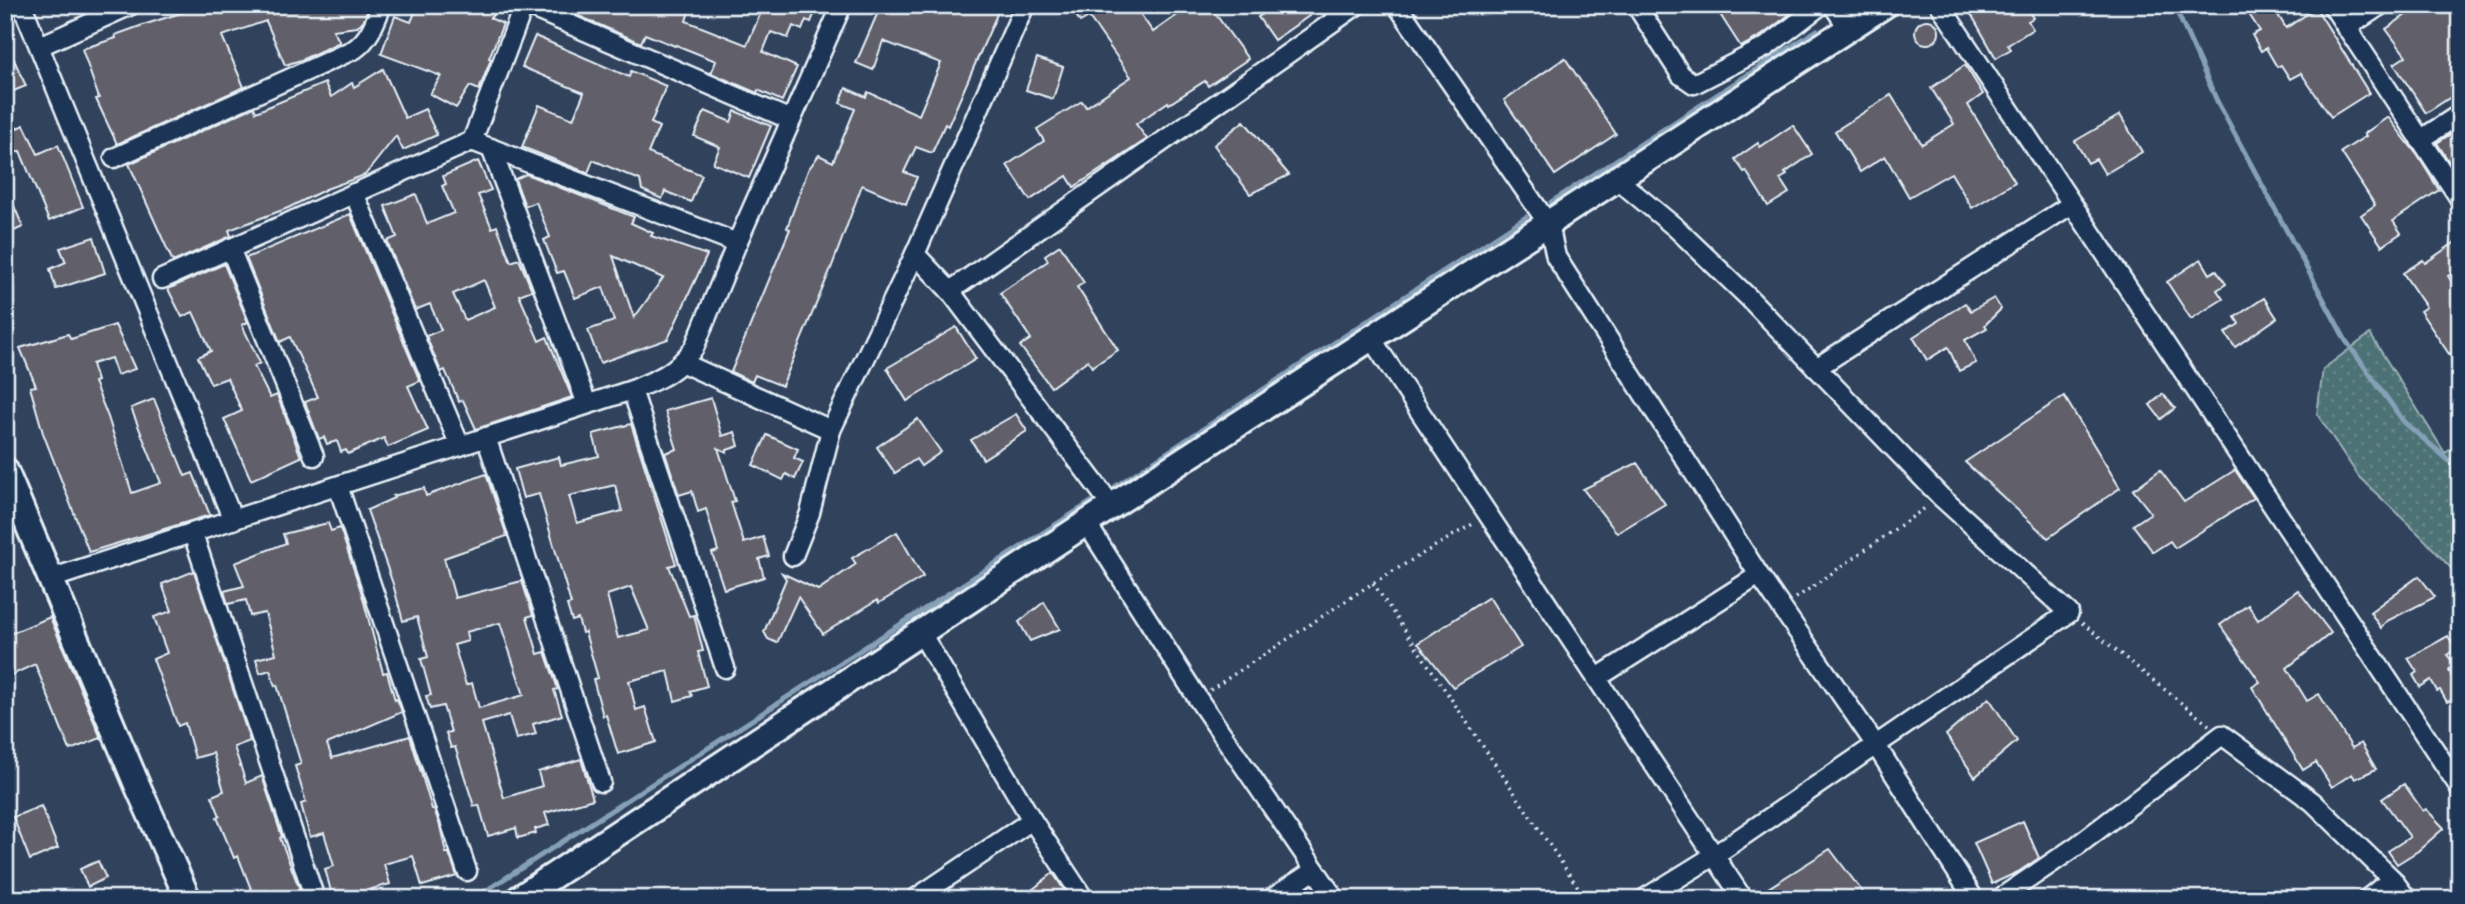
<svg xmlns="http://www.w3.org/2000/svg" width="2465" height="904" viewBox="0 0 2465 904" font-family="'Indie Flower',sans-serif">
<defs>
<pattern id="grass-dots" width="8" height="8" patternUnits="userSpaceOnUse" patternTransform="scale(1.75)"><rect width="8" height="8" fill="#4d7275"/><path d="M2 2h.1M6 6h.1" fill="none" stroke="#678789" stroke-width="1.8" stroke-linecap="round"/></pattern>
</defs>
<rect width="100%" height="100%" fill="#31425d"/>
<filter id="ink" filterUnits="userSpaceOnUse"><feTurbulence type="fractalNoise" baseFrequency=".0143" numOctaves="2"/><feDisplacementMap in="SourceGraphic" scale="14" xChannelSelector="R" yChannelSelector="G"/><feConvolveMatrix kernelMatrix="1 2 1 2 8 2 1 2 1" color-interpolation-filters="sRGB"/></filter>
<g filter="url(#ink)">
<!-- grass -->
<path fill="url(#grass-dots)" stroke="#9ab2b6" stroke-width="2" d="M2370 334 2445 453 2460 443V578L2423 538 2359 477 2317 414 2323 369Z"/>
<g fill="none" stroke-linecap="round" stroke-linejoin="round">
<!-- stream -->
<g stroke="#86a1b7" stroke-width="5">
<path d="M2174 5 2217 101 2346 341 2404 422 2460 470"/>
<path d="M1551 202 1817 30"/>
<path d="M1116 486 1526 217"/>
<path d="M473 899 1091 502"/>
</g>
</g>
<!-- building -->
<g fill="#605f6a" stroke="#e8f1f8" stroke-width="2" fill-rule="evenodd">
<path d="M206 5H370L364 20 357 27 333 30 340 42 301 60 285 65 266 21 222 36 244 87 117 144 96 99 99 98 82 49 116 38 115 35 143 25Z"/>
<path d="M418 5H502L490 18 503 24 489 58 491 59 479 90 470 86 456 108 430 94 441 76 381 54 395 16 411 22Z"/>
<path d="M575 5H691L686 21 747 45 764 5H818L811 22 806 20 802 30 793 26 788 38 771 32 763 52 797 67 782 101 758 90 757 93 711 73 716 61 676 45 675 46 645 34 641 43 572 13Z"/>
<path d="M881 5H1001L948 126 945 124 932 153 916 147 904 172 917 177 906 204 862 185 832 266 782 386 755 375 752 382 731 372 790 229 787 228 808 170 819 155 833 162 855 109 840 103 846 88 866 97 868 92 919 115 941 63 883 41 873 70 856 63Z"/>
<path d="M1070 5H1134L1153 32 1183 11 1179 5H1209L1248 59 1208 86 1205 81 1169 104 1168 102 1136 124 1147 139 1105 167 1074 187 1067 176 1030 200 1007 165 1044 141 1037 129 1082 101 1086 107 1131 77 1089 17 1080 22Z"/>
<path d="M1253 5H1325L1274 40 1258 17 1261 15Z"/>
<path d="M1714 5H1802L1761 36 1741 47Z"/>
<path d="M1966 5H2025L2033 18 2028 21 2033 29 2008 45 2011 49 1996 58Z"/>
<path d="M2243 5H2272L2286 28 2316 8 2369 93 2331 117 2301 73 2290 79 2281 65 2277 67 2266 48 2261 51 2252 35 2260 31Z"/>
<path d="M2420 5H2450L2460 21V91L2426 113 2394 64 2406 56 2386 29Z"/>
<circle cx="1927" cy="32" r="12"/>
<path d="M535 36 629 77 631 71 666 86 651 123 659 127 648 153 702 175 691 202 665 191 662 199 642 190 640 180 593 160 588 173 522 147 539 105 573 119 584 93 522 67Z"/>
<path d="M5 40 26 86 11 92 5 79Z"/>
<path d="M1037 58 1063 67 1053 99 1026 90Z"/>
<path d="M1565 58 1616 134 1555 175 1504 100Z"/>
<path d="M1965 65 1983 94 1968 105 2015 182 1972 208 1951 173 1909 197 1885 156 1860 172 1835 131 1891 95 1922 144 1954 124 1931 88Z"/>
<path d="M383 69 405 118 425 109 437 135 403 150 396 136 365 175 326 189 288 208 229 230 231 236 173 262 129 164 254 107 256 112 325 83 331 97 352 83 354 87Z"/>
<path d="M705 111 731 122 735 111 771 126 749 178 713 163 720 147 694 136Z"/>
<path d="M2120 115 2142 152 2105 174 2096 159 2088 163 2075 141Z"/>
<path d="M2388 117 2418 156 2439 190 2393 221 2401 233 2382 246 2361 215 2375 205 2341 152 2366 136 2364 134Z"/>
<path d="M1244 121 1289 175 1250 194 1214 145Z"/>
<path d="M24 125 38 154 58 145 83 207 49 221 20 151 5 157V133Z"/>
<path d="M1793 125 1812 154 1785 173 1787 175 1780 179 1789 193 1768 206 1746 171 1744 172 1735 159 1758 143 1760 147Z"/>
<path d="M2460 128V173L2457 174 2437 143Z"/>
<path d="M478 161 491 190 478 195 492 228 497 226 511 262 519 259 532 290 519 295 539 341 547 337 572 397 476 429 463 400 459 402 445 370 441 372 426 336 441 330 430 304 415 310 387 241 397 237 385 206 416 194 427 224 454 213 442 186 446 184 443 176ZM484 280 495 307 465 320 453 294Z"/>
<path d="M526 174 634 217 631 223 653 233 651 236 707 255 668 339 600 363 588 330 614 321 603 287 575 298 564 271 557 273 544 240 550 237 536 202 525 206 515 179ZM613 256 663 278 634 318Z"/>
<path d="M5 185 23 227 5 235Z"/>
<path d="M350 214 420 381 408 386 428 430 388 447 384 438 348 454 346 450 341 452 337 441 327 444 324 437 319 439 305 402 318 397 290 337 280 342 246 258Z"/>
<path d="M94 237 105 273 56 289 50 269 66 262 60 248Z"/>
<path d="M2460 239V268L2448 276 2460 294V347L2449 354 2420 311 2426 307 2403 273 2423 260 2425 263Z"/>
<path d="M1060 245 1084 283 1077 287 1118 350 1092 367 1088 360 1051 387 1020 346 1031 339 1000 293 1048 261 1045 255Z"/>
<path d="M2201 259 2210 274 2216 270 2226 284 2217 290 2223 299 2191 319 2167 282Z"/>
<path d="M224 264 248 322 242 325 260 363 254 366 270 398 277 395 301 457 251 480 224 419 242 411 227 378 211 384 198 357 211 351 193 312 182 317 168 289Z"/>
<path d="M1994 298 2001 309 1985 325 1987 328 1965 340 1976 363 1959 371 1948 347 1927 360 1913 337 1965 303 1971 311Z"/>
<path d="M2264 298 2277 318 2235 347 2225 333 2239 324 2235 317Z"/>
<path d="M115 325 135 369 117 375 111 358 92 364 97 381 94 382 108 417 132 493 161 483 131 408 154 399 185 476 193 473 210 515 89 552 43 433 30 387 36 386 20 348 68 334 71 339Z"/>
<path d="M956 327 976 359 907 401 887 368Z"/>
<path d="M2163 394 2175 408 2161 419 2150 405Z"/>
<path d="M2064 396 2120 488 2048 538 1965 462Z"/>
<path d="M711 398 722 436 735 432 739 446 727 450V452L718 448 735 501 731 502 744 543 763 537 769 556 759 559 764 577 724 589 712 553 718 551 706 509 698 512 692 491 679 495 665 453 677 449 665 411Z"/>
<path d="M1016 414 1027 431 983 459 971 440Z"/>
<path d="M918 419 941 452 921 466 916 459 895 473 877 447Z"/>
<path d="M631 424 676 564 669 566 689 616 694 615 703 651 698 652 707 686 690 691 692 696 675 701 668 671 629 681 636 710 645 707 656 742 618 754 606 715 603 716 593 679 598 678 585 632 582 633 578 619 572 621 567 605 571 604 539 494 523 498 515 469 559 457 561 465 599 456 593 434ZM615 485 622 511 577 523 569 496ZM631 587 649 630 618 638 607 595Z"/>
<path d="M767 435 798 449 794 458 803 462 795 479 786 474 783 480 753 465Z"/>
<path d="M1637 463 1665 504 1617 533 1583 489Z"/>
<path d="M2160 470 2184 502 2235 470 2254 498 2175 548 2170 541 2153 552 2133 525 2151 513 2133 490Z"/>
<path d="M486 474 507 536 444 558 455 598 522 581 533 615 527 617 538 654 545 652 558 689 554 690 562 715 533 724 536 734 516 739 509 715 482 723 504 798 542 786 538 772 581 759 593 799 545 813 549 825 535 829 536 833 518 838 516 828 488 836 479 805 474 806 455 747 451 748 446 733 451 732 443 706 430 709 426 696 431 695 421 659 428 657 417 617 403 621 393 584 367 510 394 498 393 496 424 488 426 496ZM500 623 524 695 479 708 472 683 466 685 454 645 468 641 466 632Z"/>
<path d="M328 523 331 531 340 528 361 591 383 673 387 672 395 700 397 699 402 712 327 744 332 758 410 736 432 809H434L440 826 446 853H449L457 876 422 886 413 856 384 864 390 884 372 889 375 899H333L325 869 334 866 324 833 310 837 301 804 306 802 295 766 301 764 277 685 275 686 270 670 260 673 256 659 276 654 265 613 250 616 246 600 228 604 224 591 244 586 235 563 286 543 283 534Z"/>
<path d="M897 532 923 577 879 603 877 600 823 634 798 597 777 643 768 639 764 632 786 579 782 573 818 590 856 564 852 558Z"/>
<path d="M194 571 250 741 234 747 246 783 262 776 282 837 280 838 300 890 277 899H255L238 856 234 858 217 817 220 816 212 796 224 791 213 753 195 758 185 723 178 726 153 659 167 653 154 617 172 611 162 584Z"/>
<path d="M2419 576 2435 597 2387 621 2381 628 2370 612Z"/>
<path d="M2298 590 2331 633 2287 668 2307 701 2319 694 2352 748 2361 743 2376 769 2355 779 2352 774 2332 787 2316 762 2303 770 2252 687 2260 682 2220 625 2248 605 2258 620Z"/>
<path d="M1489 597 1521 647 1453 687 1418 643Z"/>
<path d="M1044 602 1060 629 1030 641 1019 622Z"/>
<path d="M50 617 101 738 70 750 35 664 5 678V636Z"/>
<path d="M2448 636 2456 649 2447 655 2455 664 2449 670 2460 696 2447 702 2440 690 2437 691 2431 680 2420 687 2413 675 2417 672 2408 658Z"/>
<path d="M1989 698 2017 741 1975 777 1946 735Z"/>
<path d="M2404 784 2423 811 2426 809 2444 828 2418 851 2397 864 2388 851 2410 837 2382 799Z"/>
<path d="M41 806 58 848 30 860 13 817Z"/>
<path d="M2023 821 2039 858 2018 872 1992 884 1974 843Z"/>
<path d="M1830 849 1864 894 1855 899H1754V897Z"/>
<path d="M98 861 106 878 88 887 80 869Z"/>
<path d="M1053 873 1070 899H1038L1032 890Z"/>
</g>
<g fill="none" stroke-linecap="round" stroke-linejoin="round">
<!-- street casing -->
<g stroke="#e8f1f8" stroke-width="23">
<g id="street">
<path d="M22 5 233 520"/>
<path d="M525 5 791 120"/>
<path d="M1397 5 1549 225 1556 257 1759 575 1875 744 1974 899"/>
<path d="M1636 5 1681 75 1694 84 1766 47 1821 5"/>
<path d="M1833 5 1849 29"/>
<path d="M1940 5 2460 788"/>
<path d="M2332 5 2460 199"/>
<path d="M2346 28 2381 5"/>
<path d="M40 46 131 5"/>
<path d="M2420 140 2460 114"/>
<path d="M472 141 524 5"/>
<path d="M491 148 587 404"/>
<path d="M114 158 355 49C370 38 375 22 382 5"/>
<path d="M1618 180 1676 228 1749 298 1941 497 2069 613 1715 855 1644 899"/>
<path d="M354 193 460 446"/>
<path d="M230 248 314 456"/>
<path d="M915 254 950 291 1112 506"/>
<path d="M162 279 472 141 737 243"/>
<path d="M950 291 1357 5"/>
<path d="M1371 338 1743 899"/>
<path d="M683 363 831 430 915 254 1025 5"/>
<path d="M1816 368 2072 204"/>
<path d="M632 390 725 668"/>
<path d="M486 437 601 782"/>
<path d="M338 486 467 871"/>
<path d="M1087 524 1198 699 1335 899"/>
<path d="M193 534 315 899"/>
<path d="M793 556 810 513 831 430"/>
<path d="M50 579 632 390C661 378 675 373 694 348L737 243 842 5"/>
<path d="M921 633 1032 820 1084 899"/>
<path d="M1597 678 1759 575"/>
<path d="M915 899 1032 820"/>
<path d="M1271 899 1315 870"/>
<path d="M1999 899 2078 845 2222 735 2313 802 2392 879 2407 899"/>
<path d="M2367 899 2392 879"/>
</g>
</g>
<!-- secondary casing -->
<g stroke="#e8f1f8" stroke-width="30">
<g id="secondary">
<path d="M5 470 138 787 188 899"/>
<path d="M518 899 1112 506 1885 5"/>
</g>
</g>
<!-- path -->
<g stroke="#e8f1f8" stroke-width="3.5" stroke-dasharray="2 5" stroke-linecap="butt">
<path d="M1373 583 1586 899"/>
<path d="M1796 598 1928 506"/>
<path d="M2082 623 2210 726"/>
<path d="M1210 690 1373 583 1476 522"/>
</g>
<!-- street -->
<use href="#street" stroke="#1d3557" stroke-width="18"/>
<!-- secondary -->
<use href="#secondary" stroke="#1d3557" stroke-width="24"/>
</g>
</g>
<!-- margin -->
<rect width="2465" height="904" fill="none" stroke="#1d3557" stroke-width="28"/>
<rect x="14" y="14" width="2437" height="876" fill="none" stroke="#e8f1f8" stroke-width="2.5" filter="url(#ink)"/>
</svg>
